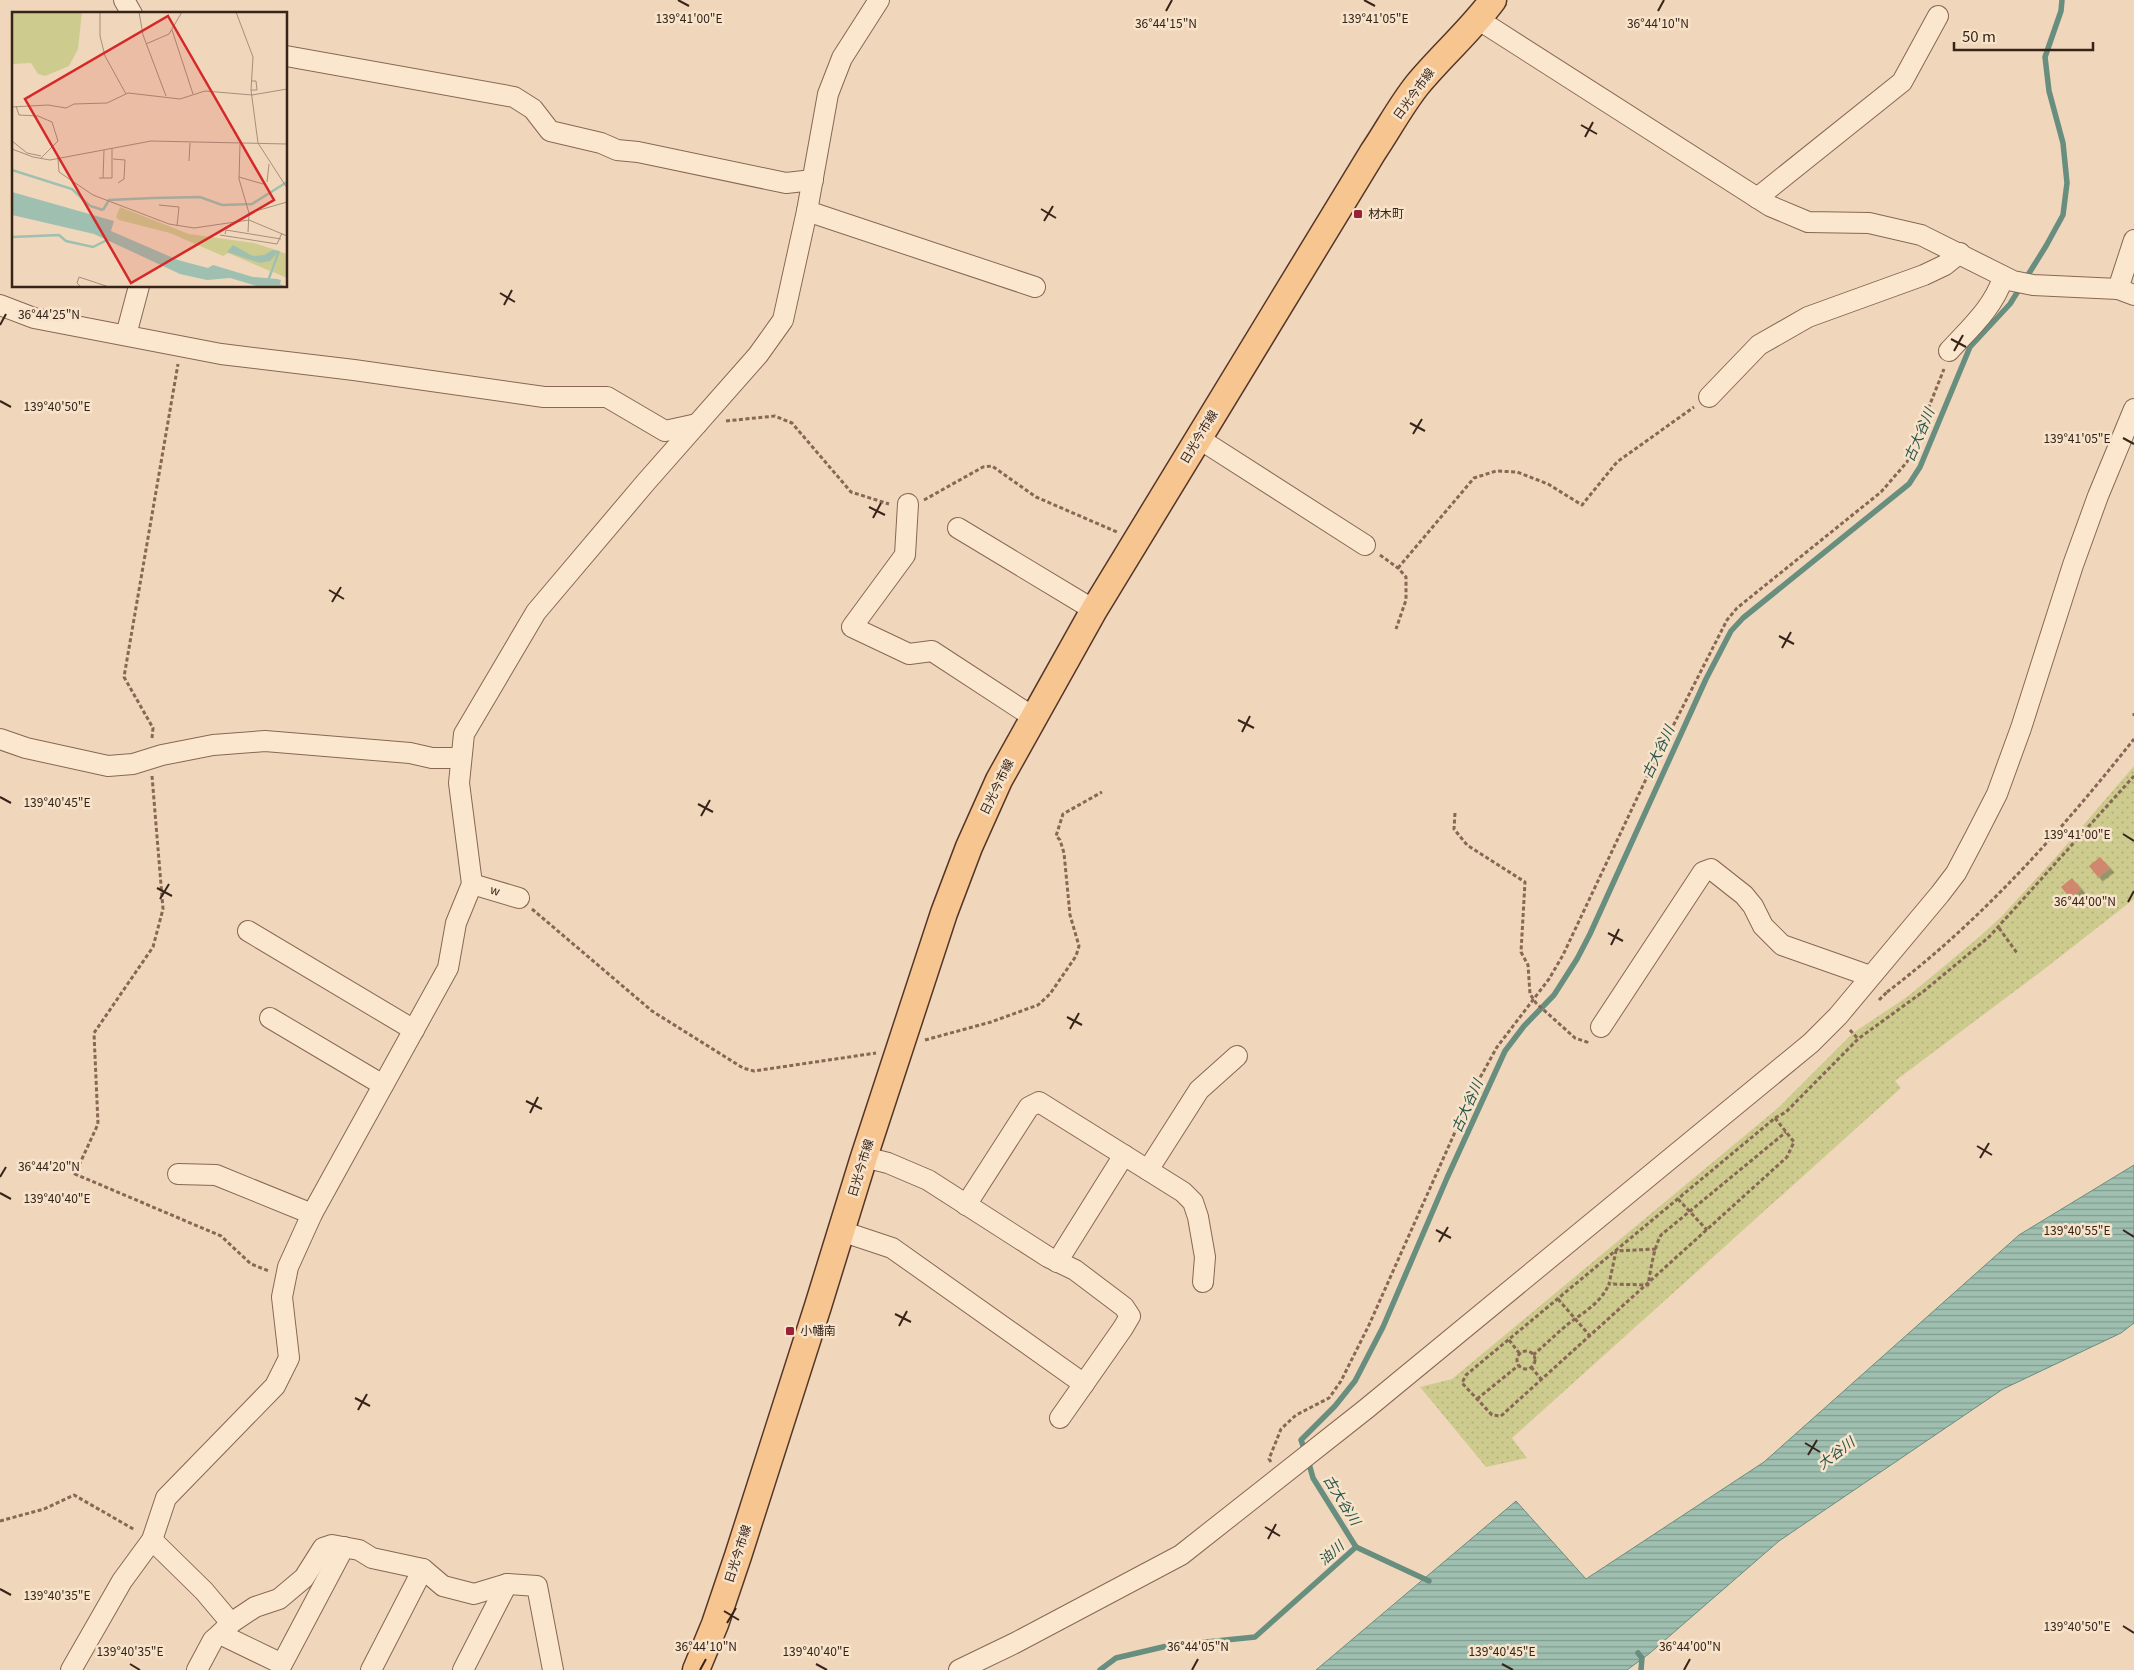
<svg xmlns="http://www.w3.org/2000/svg" width="2134" height="1670" viewBox="0 0 2134 1670" font-family="Georgia,'Noto Sans JP',serif">
<defs>
<pattern id="park-dots" width="8" height="8" patternUnits="userSpaceOnUse" patternTransform="scale(1.25)"><rect width="8" height="8" fill="#cecb8f"/><path d="M2 2h.1M6 6h.1" fill="none" stroke="#b2ae7b" stroke-width="1.8" stroke-linecap="round"/></pattern>
<pattern id="water-rules" width="6" height="5" patternUnits="userSpaceOnUse" patternTransform="scale(1.25)"><rect width="6" height="5" fill="#9fc0b1"/><path d="M0 2.5h6" fill="none" stroke="#829c8f"/></pattern>
<filter id="shadow"><feDropShadow dx="4.5" dy="4.5" stdDeviation="0" flood-color="#0004"/></filter>
</defs>
<rect width="100%" height="100%" fill="#f0d7bb"/>
<!-- park -->
<path fill="url(#park-dots)" d="M2134 766V899L2043 970 1895 1081 1901 1088 1512 1438 1527 1458 1486 1467 1420 1387 1452 1379 1778 1108 1853 1033 1907 997 1978 938 2000 918 2056 857Z"/>
<!-- water -->
<path fill="url(#water-rules)" stroke="#678e7e" d="M2134 1165V1323L2121 1333 2003 1389 1779 1541 1650 1653 1627 1670H1316L1516 1501 1586 1579 1764 1462 2019 1235Z"/>
<g fill="none" stroke-linecap="round" stroke-linejoin="round">
<!-- stream -->
<g stroke="#678e7e" stroke-width="5.5">
<path d="M1305 1451 1301 1440 1335 1406 1355 1381 1383 1327 1447 1178 1505 1051 1524 1026 1554 995 1577 959 1590 934 1706 679 1731 631 1743 618 1909 484 1920 467 1970 347 2010 304 2046 246 2063 215 2067 183 2063 143 2049 91 2045 57 2061 11 2062 0"/>
<path d="M1308 1460 1313 1478 1356 1547"/>
<path d="M1356 1547 1429 1581"/>
<path d="M1638 1653 1642 1658 1641 1670"/>
<path d="M1100 1670 1116 1658 1167 1646 1255 1637 1356 1547"/>
</g>
</g>
<!-- building -->
<g fill="#d1866e" filter="url(#shadow)">
<path d="M2100 857 2110 868 2098 877 2089 866Z"/>
<path d="M2072 878 2081 889 2070 898 2061 887Z"/>
</g>
<g fill="none" stroke-linecap="round" stroke-linejoin="round">
<!-- minor casing -->
<g stroke="#886754" stroke-width="22">
<g id="minor">
<path d="M124 0 132 14"/>
<path d="M1479 20 1770 206 1808 222 1869 223 1921 235 2013 281 2033 285 2118 289 2134 295"/>
<path d="M286 56 514 97 533 109 550 131 601 143 617 150 638 152 786 183 813 180"/>
<path d="M1757 198 1902 82 1938 16"/>
<path d="M807 211 1035 287"/>
<path d="M2118 289 2134 240"/>
<path d="M0 305 34 318 221 354 354 370 544 397H607L665 431 697 424"/>
<path d="M126 335 139 286"/>
<path d="M1949 351C1970 328 1993 308 2003 278"/>
<path d="M1709 397 1759 345 1808 317 1924 275 1945 265 1960 253"/>
<path d="M1198 438 1365 545"/>
<path d="M908 504 905 555 852 627 909 654 932 651 1033 717"/>
<path d="M958 528 1094 610"/>
<path d="M0 739 26 748 108 766 133 764 162 755 213 745 265 741 410 753 432 758H461"/>
<path id="s1" d="M472 884 519 898"/>
<path d="M248 931 414 1030"/>
<path d="M270 1018 383 1085"/>
<path d="M1601 1027 1703 872 1711 869 1744 895 1753 906 1763 926 1782 945 1870 976"/>
<path d="M864 1157 888 1163 928 1180 1048 1257 1075 1270 1124 1307 1130 1316 1123 1328 1060 1418"/>
<path d="M1148 1170 1199 1090 1237 1056"/>
<path d="M178 1174 216 1175 312 1214"/>
<path d="M966 1205 1029 1107 1039 1102 1183 1192 1193 1202 1198 1217 1205 1257 1203 1282"/>
<path d="M841 1231 892 1248 1084 1384"/>
<path d="M1057 1262 1124 1155"/>
<path d="M152 1540 204 1591 231 1623"/>
<path d="M220 1634 282 1664 344 1547"/>
<path d="M71 1670 122 1581 152 1540 166 1498 275 1386 289 1358 282 1297 288 1267 312 1214 448 968 456 923 472 884 459 783 464 734 536 612 646 482 758 355 783 320 807 211 828 94 842 58 879 0"/>
<path d="M197 1670 213 1640 220 1634 231 1623 255 1607 279 1599 304 1578 323 1548 332 1545 359 1550 372 1558 423 1569 443 1586 474 1594 507 1584 537 1586 553 1670"/>
<path d="M371 1670 423 1569"/>
<path d="M463 1670 507 1584"/>
<path d="M959 1670 1015 1643 1181 1555 1366 1409 1811 1043 1838 1016 1940 894 1956 873 1975 837 1997 794 2021 728 2073 565 2098 496 2134 409"/>
</g>
</g>
<!-- major casing -->
<g stroke="#543629" stroke-width="29">
<path id="major" d="M696 1670 715 1624 738 1556 818 1306 864 1157 944 913 969 847 999 780 1094 610 1373 152C1388 130 1401 105 1418 84 1442 55 1471 30 1493 0"/>
</g>
<!-- path -->
<g stroke="#886754" stroke-width="3" stroke-dasharray="4 2.5" stroke-linecap="butt">
<path d="M726 421 775 416 792 423 851 492 889 504"/>
<path d="M924 500 983 467 992 466 1036 497 1117 532"/>
<path d="M1380 555 1398 568 1406 577V600L1396 629"/>
<path d="M1398 568 1474 478 1496 471 1517 472 1548 484 1582 505 1617 462 1694 407"/>
<path d="M2134 713V716"/>
<path d="M152 738 153 728 124 677 178 364"/>
<path d="M152 776 163 909 153 947 94 1033 98 1124 75 1174 221 1236 251 1264 269 1271"/>
<path d="M1455 813 1454 829 1467 845 1525 882 1521 952 1528 965 1530 994 1536 1003 1575 1038 1587 1042 1588 1040"/>
<path d="M532 909 652 1011 743 1068 754 1071 876 1053"/>
<path d="M1999 928 2017 953"/>
<path d="M1887 992C1981 921 2061 831 2134 739"/>
<path d="M1879 1000 1887 992"/>
<path d="M1850 1030 1858 1039"/>
<path d="M925 1040 991 1022 1038 1005 1050 994 1076 956 1079 946 1070 915 1064 853 1060 840 1056 836 1063 814 1102 792"/>
<path d="M1775 1118 1794 1142 1787 1157 1501 1416 1492 1415 1462 1383 1466 1375 1775 1118 1786 1112 1858 1039 1924 991 1989 937 2134 776"/>
<path d="M1678 1199 1707 1230"/>
<path d="M1656 1249 1616 1251 1609 1284 1648 1285C1651 1269 1653 1250 1661 1235L1786 1132"/>
<path d="M1558 1299 1590 1336"/>
<path d="M1509 1340 1520 1354"/>
<circle cx="1526" cy="1360" r="9"/>
<path d="M1533 1355C1545 1345 1556 1334 1568 1324 1584 1312 1601 1303 1609 1284"/>
<path d="M1531 1367 1542 1380"/>
<path d="M1477 1399 1519 1365"/>
<path d="M1271 1462 1269 1459 1281 1429 1296 1415 1329 1398 1341 1381 1369 1325 1476 1085 1497 1047 1549 979 1563 955 1647 777 1727 620 1737 608 1881 492 1907 462 1944 369"/>
<path d="M0 1521 44 1509 74 1495 135 1530"/>
</g>
<!-- minor -->
<use href="#minor" stroke="#fbe6ce" stroke-width="20"/>
<!-- major -->
<use href="#major" stroke="#f7c58f" stroke-width="26"/>
</g>
<!-- ticks -->
<path fill="none" stroke="#36231a" stroke-width="2" d="M678 0 689 6M1364 0 1375 6M1166 11 1172 0M1658 11 1664 0M1581 125 1597 134M1585 137 1593 122M1041 209 1056 218M1044 221 1053 206M500 293 515 302M504 305 512 290M0 325 6 314M1951 339 1966 347M1954 351 1963 335M0 401 11 407M1410 423 1425 431M1413 434 1422 419M2123 438 2134 444M869 507 885 515M873 518 881 503M329 590 344 599M332 602 341 587M1779 636 1794 644M1782 648 1791 632M1238 720 1254 728M1242 732 1250 716M0 797 11 803M698 804 713 812M701 816 710 800M2123 834 2134 841M157 888 172 896M160 899 169 884M2128 902 2134 891M1608 933 1623 941M1611 945 1619 929M1067 1017 1082 1025M1070 1029 1079 1013M526 1101 542 1109M530 1113 538 1097M1977 1146 1992 1155M1980 1158 1989 1143M0 1177 6 1167M0 1193 11 1199M1436 1230 1451 1238M2123 1230 2134 1237M1439 1242 1448 1227M895 1314 911 1322M899 1326 907 1311M355 1398 370 1406M358 1410 367 1394M1805 1443 1820 1452M1808 1455 1817 1440M1265 1527 1280 1536M1268 1539 1276 1524M0 1589 11 1595M724 1611 739 1620M727 1623 736 1608M2123 1626 2134 1633M130 1664 140 1670M816 1664 827 1670M1502 1664 1513 1670M700 1670 706 1659M1192 1670 1198 1659M1684 1670 1690 1659"/>
<!-- markers -->
<g fill="#9a2136" stroke="#f7e3ca" stroke-width="2">
<rect x="1353" y="209" width="10" height="10" rx="2.5"/>
<rect x="785" y="1326" width="10" height="10" rx="2.5"/>
</g>
<g text-anchor="middle" stroke-width="5" stroke-linejoin="round" paint-order="stroke">
<!-- street labels -->
<g font-size="12" fill="#36231a" stroke="#f7e3ca">
<text transform="translate(1414 94) rotate(-54)" y="4">日光今市線</text>
<text transform="translate(1199 437) rotate(-59)" y="4">日光今市線</text>
<text transform="translate(997 787) rotate(-64)" y="4">日光今市線</text>
<text dy="4" stroke="none"><textPath href="#s1" startOffset="24">w</textPath></text>
<text transform="translate(861 1168) rotate(-73)" y="4">日光今市線</text>
<text transform="translate(738 1554) rotate(-72)" y="4">日光今市線</text>
</g>
<!-- poi labels -->
<g font-size="12" fill="#36231a" stroke="#f7e3ca" text-anchor="start">
<text x="1368" y="218">材木町</text>
<text x="800" y="1335">小幡南</text>
</g>
<!-- water labels -->
<g font-size="14" font-style="italic" fill="#28564c" stroke="#f7e3ca">
<text transform="translate(1919 435) rotate(-67)" y="5">古大谷川</text>
<text transform="translate(1658 752) rotate(-65)" y="5">古大谷川</text>
<text transform="translate(1467 1106) rotate(-66)" y="5">古大谷川</text>
<text transform="translate(1836 1453) rotate(-37)" y="5">大谷川</text>
<text transform="translate(1342 1500) rotate(58)" y="5">古大谷川</text>
<text transform="translate(1331 1553) rotate(-41)" y="5">油川</text>
</g>
</g>
<!-- overview -->
<g transform="translate(12 12)">
<rect width="275" height="275" fill="#f0d7bb"/>
<path d="M0 0H70L66 37 57 54 33 64 26 62 19 51 0 52Z" fill="#cecb8f"/>
<path d="M108 195 177 222 242 231 267 239 269 240 275 242V266L261 260 267 239 258 259 216 241 211 244 158 221 107 208 104 205Z" fill="#cecb8f"/>
<path d="M0 180 102 209 99 219 166 248 196 256 201 253 241 265 265 267 269 268 268 272 275 275H248L218 266 195 268 168 262 82 222 0 203ZM221 233 241 244 252 243 261 238 267 239 258 249 248 251 215 240Z" fill="#9fc0b1"/>
<path fill="none" stroke="#9fc0b1" stroke-width="2.5" d="M0 158 60 177 78 194 91 198M91 198 97 188 141 186 188 185 210 193 240 192 275 170M0 225 47 223 54 229 81 235 95 228M256 269 267 239"/>
<path fill="none" stroke="#a68f7b" stroke-width="1" d="M88 0V24L93 44 114 82M127 0 131 23 154 84M224 0 241 45 239 78 246 131M160 18 181 82M134 32 157 22 170 0M239 69H244L245 78H239M4 94 7 103 26 104 40 110 46 129 29 146M0 95 36 93 54 96 62 92 95 91 116 81 168 87 193 79 240 83 275 77M0 129 15 141 29 144M246 131 275 176M228 132 227 167 237 201 236 220M0 137 21 145 38 148 139 129 275 132M46 147 47 160 81 183 157 212 182 216 237 208 275 224M101 147 113 148 112 167 106 171M177 149 178 131M227 165 251 172M87 166H100V136M91 166 92 138M255 170 257 152M147 193 167 195 165 214M237 201 275 190M213 222 214 218 269 227M208 223 265 232 270 221M69 275 65 271 67 265 97 275"/>
<path fill="#d62828" fill-opacity="0.15" stroke="#d62828" stroke-width="2.5" d="M156 4 262 188 119 271 13 87Z"/>
<rect width="275" height="275" fill="none" stroke="#36231a" stroke-width="2.5"/>
</g>
<g font-size="12" text-anchor="middle" fill="#36231a" stroke="#f7e3ca" stroke-width="5" stroke-linejoin="round" paint-order="stroke">
<text x="689" y="23">139°41'00"E</text>
<text x="1375" y="23">139°41'05"E</text>
<text x="1166" y="28">36°44'15"N</text>
<text x="1658" y="28">36°44'10"N</text>
<text x="49" y="319">36°44'25"N</text>
<text x="57" y="411">139°40'50"E</text>
<text x="2077" y="443">139°41'05"E</text>
<text x="57" y="807">139°40'45"E</text>
<text x="2077" y="839">139°41'00"E</text>
<text x="2085" y="906">36°44'00"N</text>
<text x="49" y="1171">36°44'20"N</text>
<text x="57" y="1203">139°40'40"E</text>
<text x="2077" y="1235">139°40'55"E</text>
<text x="57" y="1600">139°40'35"E</text>
<text x="2077" y="1631">139°40'50"E</text>
<text x="706" y="1651">36°44'10"N</text>
<text x="1198" y="1651">36°44'05"N</text>
<text x="1690" y="1651">36°44'00"N</text>
<text x="130" y="1656">139°40'35"E</text>
<text x="816" y="1656">139°40'40"E</text>
<text x="1502" y="1656">139°40'45"E</text>
</g>
<!-- scale -->
<path d="M1954 42v8h139v-8" fill="none" stroke="#36231a" stroke-width="2.5"/>
<text x="1962" y="42" font-size="15" fill="#36231a" stroke="#f7e3ca" stroke-width="4" paint-order="stroke">50 m</text>
</svg>
